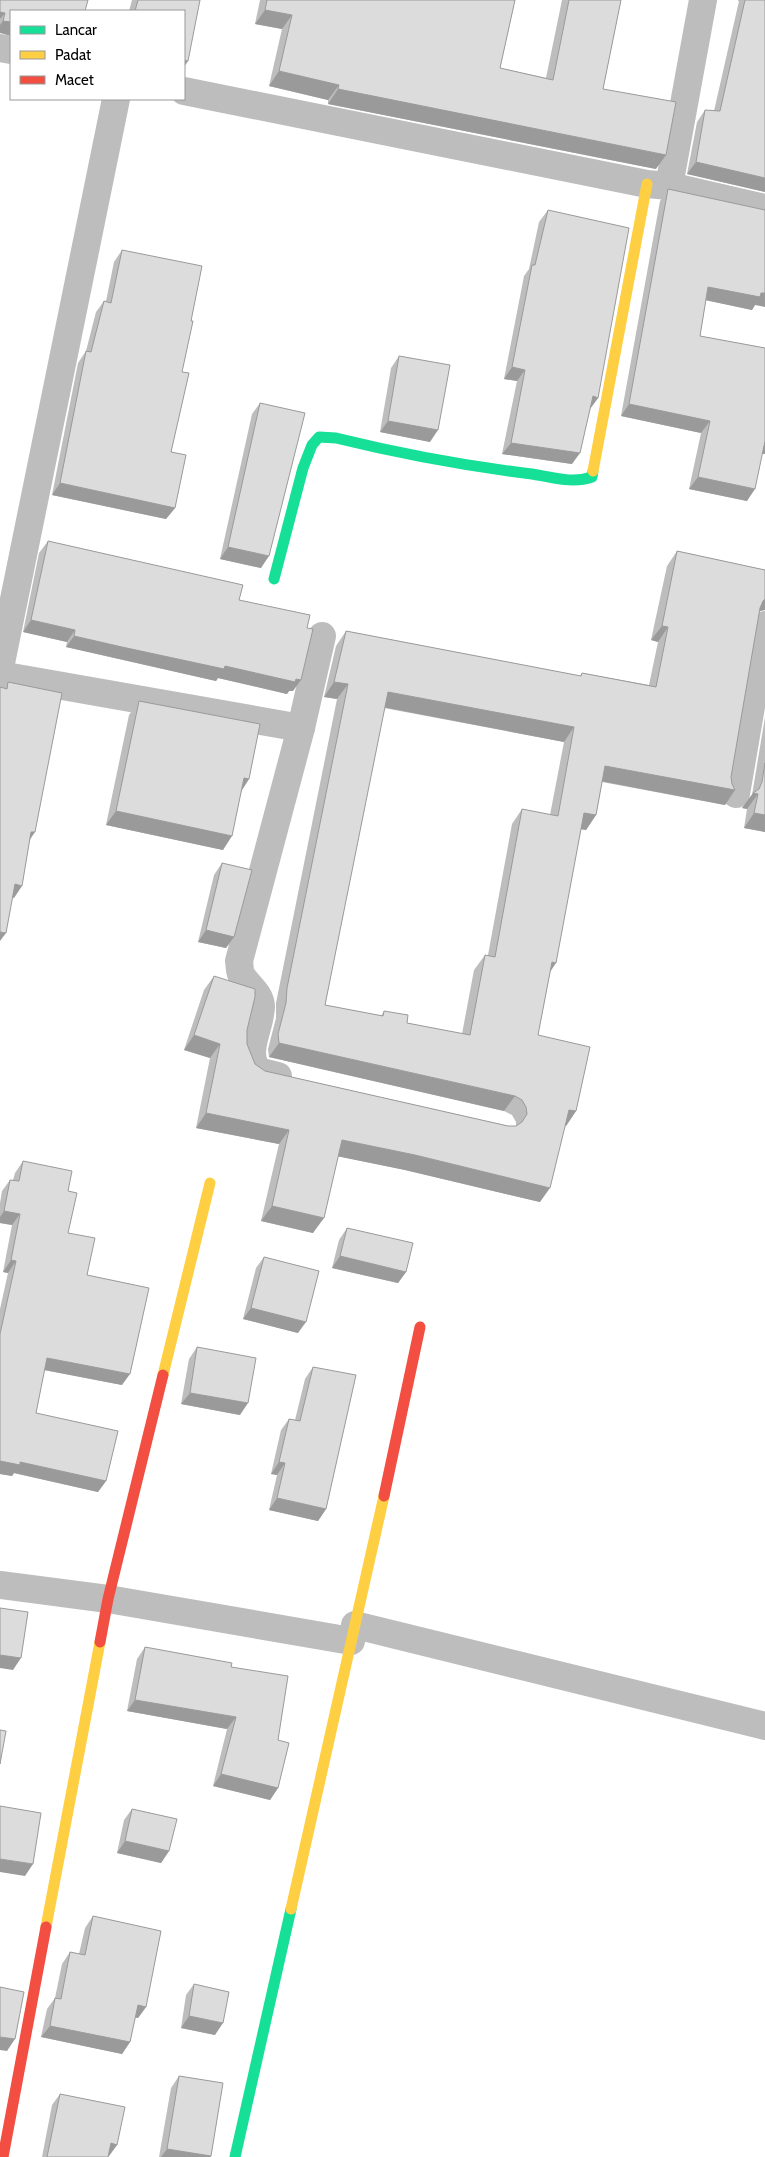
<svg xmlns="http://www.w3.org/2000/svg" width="765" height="2157" viewBox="0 0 765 2157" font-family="Cabin,sans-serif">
<rect width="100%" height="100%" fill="#fff"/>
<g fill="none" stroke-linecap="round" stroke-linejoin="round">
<!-- street -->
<g stroke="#bdbdbd" stroke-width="28">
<path d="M0 48 11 50"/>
<path d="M184 91 647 184 669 186 765 208"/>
<path d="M669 186 703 0"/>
<path d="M0 668 116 99"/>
<path d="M0 675 301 728 322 636"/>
<path d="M736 794 765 625"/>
<path d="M278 1076 258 1071C243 1051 261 1028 261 1006 260 993 248 986 242 976 239 972 240 966 239 961L301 728"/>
<path d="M0 1585 108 1599 351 1641"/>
<path d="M355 1625 765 1726"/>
</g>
<!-- fast -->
<g stroke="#16e098" stroke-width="11">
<path d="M274 579 303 468 312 445 319 437 336 438C401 454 466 466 532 474 552 477 572 484 592 477L593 471"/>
<path d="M235 2157 291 1909"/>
</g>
<!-- slow -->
<g stroke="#ffcf43" stroke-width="11">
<path d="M593 471 647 184"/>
<path d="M163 1375 210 1183"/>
<path d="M291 1909 384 1496"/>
<path d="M46 1927 100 1642"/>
</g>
<!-- jam -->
<g stroke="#f24e42" stroke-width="11">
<path d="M384 1496 420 1327"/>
<path d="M100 1642 108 1599 163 1375"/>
<path d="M3 2157 46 1927"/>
</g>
</g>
<!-- wall -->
<g fill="#bdbdbd" fill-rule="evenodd">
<path d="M0 0H88L0 33Z"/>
<path d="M132 0H200L184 11H129Z"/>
<path d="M260 0H515L500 68 546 78 562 0H621L603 89 656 169 328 104V100L269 86 282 29 255 24Z"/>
<path d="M738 0H765V192L687 174 697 122 705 110 714 111 739 1H738Z"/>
<path d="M668 189 755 305 752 310 706 300 700 336 765 348V454H762L747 501 689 489 701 433 621 416 660 201Z"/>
<path d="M548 210 598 398 590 409 572 464 502 454 517 381 504 379 524 276 529 269 539 222Z"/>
<path d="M122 250 182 372 171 452 175 508 166 519 52 495 78 363 86 351 96 312 104 301H106L114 262Z"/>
<path d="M399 356 430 442 380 432 391 368Z"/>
<path d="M260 403 261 568 220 559 252 414Z"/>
<path d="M48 541 239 600 293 691H289L287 694 218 678 216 681 66 647 67 642 23 632 39 553Z"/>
<path d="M677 551 765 570V610L759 611 725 805 602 782 596 815 586 830 581 829 550 973 538 1035 576 1111 566 1126H565L540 1202 405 1170 338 1156 313 1233 261 1221 279 1144 196 1128 210 1058 184 1050 204 990 214 976 247 1030V1044L255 1064 265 1071 508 1126H516V1122L512 1115 504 1111 269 1057 268 1049 276 1018V1003L337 699 324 697 336 646 346 631 580 676 582 673 649 685 658 642 651 640 667 566ZM384 708 564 742 550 815 522 809 512 824 488 955H485L474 970 462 1034 407 1023 384 1011 381 1016 325 1005Z"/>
<path d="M139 701 249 779 242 790 223 850 106 825 129 715Z"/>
<path d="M765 717V832L744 828 747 809 742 808 752 795Z"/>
<path d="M222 863 234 937 226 948 198 942 214 875Z"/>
<path d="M23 1161 68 1191V1233L87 1275 122 1385 44 1370 36 1413 106 1481 98 1492 14 1473 12 1476 0 1474V1309L8 1273 3 1272 12 1225 0 1223V1203L2 1191 10 1180H13L15 1173Z"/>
<path d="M347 1228 406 1272 398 1283 332 1268 339 1240Z"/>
<path d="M264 1257 298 1333 243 1319 256 1268Z"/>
<path d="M197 1347 240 1415 181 1404 189 1359Z"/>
<path d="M313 1367 326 1509 318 1521 269 1510 277 1475 271 1474 281 1430 289 1419 295 1420 305 1379Z"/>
<path d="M145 1647 231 1667 278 1740V1788L270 1800 213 1786 227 1729 127 1711 137 1659Z"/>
<path d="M132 1809 169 1851 161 1863 117 1853 124 1820Z"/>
<path d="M93 1916 146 2007 138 2018H135L130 2042 122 2054 41 2037 47 2009 55 1998 62 1964 70 1952 79 1954 85 1928Z"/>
<path d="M194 1984 215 2035 181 2028 186 1995Z"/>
<path d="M179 2076 211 2156 210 2157H159L171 2088Z"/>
<path d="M60 2094 117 2145 108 2157H42L52 2105Z"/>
</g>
<!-- shaded-wall -->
<g fill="#9a9a9a">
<path d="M265 10 292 15 282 29 255 24Z"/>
<path d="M0 12 5 13 0 19Z"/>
<path d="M3 21 11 22V36L0 33V25Z"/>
<path d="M184 60 188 61 184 67Z"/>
<path d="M279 71 339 85 328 100 269 86Z"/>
<path d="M338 89 666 155 656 169 328 104Z"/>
<path d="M696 162 765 178V192L687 174Z"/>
<path d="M708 287 765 293V307L755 305 752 310 700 299Z"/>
<path d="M512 367 525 370 517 381 504 379Z"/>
<path d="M593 396 598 398 590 409 585 408Z"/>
<path d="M629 404 710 421 701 433 621 416Z"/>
<path d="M388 421 438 430 430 442 380 432Z"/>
<path d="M765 441V454L757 453Z"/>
<path d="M511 443 580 453 572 464 502 454Z"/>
<path d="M698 477 755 489 747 501 689 489Z"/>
<path d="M60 483 175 508 166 519 52 495Z"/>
<path d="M228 547 269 556 261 568 220 559Z"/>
<path d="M765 599V610L759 611 763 601Z"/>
<path d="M31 620 75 630 67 642 23 632Z"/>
<path d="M662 626 668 627 658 642 651 640Z"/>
<path d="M74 636 225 666 301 680 293 691H289L287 694 218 678 216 681 66 647Z"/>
<path d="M334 682 348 684 337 699 324 697Z"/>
<path d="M388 692 574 727 564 742 377 706Z"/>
<path d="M605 766 735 790 725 805 595 780Z"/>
<path d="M244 778 249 779 240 793Z"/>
<path d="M753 793 758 794 747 809 742 808Z"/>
<path d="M116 811 232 836 223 850 106 825Z"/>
<path d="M584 813 596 815 586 830 573 828Z"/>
<path d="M754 813 765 815V832L744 828Z"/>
<path d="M31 832H35L27 844Z"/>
<path d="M15 884 22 886 14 898 7 896Z"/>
<path d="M206 930 234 937 226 948 198 942Z"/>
<path d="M0 932 6 933 0 941Z"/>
<path d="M552 962 556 963 546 978Z"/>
<path d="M194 1035 220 1044 210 1058 184 1050Z"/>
<path d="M279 1043 515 1096 504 1111 269 1057Z"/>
<path d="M569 1110 576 1111 566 1126 558 1124Z"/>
<path d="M206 1113 289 1130 279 1144 196 1128Z"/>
<path d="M342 1140 415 1155 550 1188 540 1202 405 1170 331 1155Z"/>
<path d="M272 1206 324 1218 313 1233 261 1221Z"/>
<path d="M4 1211 20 1214 12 1225 0 1223V1217Z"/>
<path d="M340 1256 406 1272 398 1283 332 1268Z"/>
<path d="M11 1260 16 1261 8 1273 3 1272Z"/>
<path d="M251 1308 306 1322 298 1333 243 1319Z"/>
<path d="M47 1358 130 1374 122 1385 39 1369Z"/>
<path d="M190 1393 248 1403 240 1415 181 1404Z"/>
<path d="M0 1461 20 1462 106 1481 98 1492 14 1473 12 1476 0 1474Z"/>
<path d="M279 1462 285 1463 277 1475 271 1474Z"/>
<path d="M277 1498 326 1509 318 1521 269 1510Z"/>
<path d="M0 1655 21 1658 13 1670 0 1668Z"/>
<path d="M135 1700 236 1717 227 1729 127 1711Z"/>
<path d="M221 1774 278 1788 270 1800 213 1786Z"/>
<path d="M125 1841 169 1851 161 1863 117 1853Z"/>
<path d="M0 1859 33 1864 25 1876 0 1872Z"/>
<path d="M138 2005 146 2007 138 2018 130 2016Z"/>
<path d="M189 2016 223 2023 215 2035 181 2028Z"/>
<path d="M50 2026 130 2042 122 2054 41 2037Z"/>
<path d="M0 2037 15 2039 7 2051 0 2050Z"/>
<path d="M111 2143 117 2145 109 2156 103 2155Z"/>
<path d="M167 2149 211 2156 210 2157H161Z"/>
</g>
<!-- building -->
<g fill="#dcdcdc" stroke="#9a9a9a" fill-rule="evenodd">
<path d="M0 0H88L85 11H11V22L3 21 5 13 0 12Z"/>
<path d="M138 0H200L188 61 184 60V11H135Z"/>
<path d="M267 0H515L500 68 553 80 569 0H621L603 89 676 102 666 155 338 89 339 85 279 71 292 15 265 10Z"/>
<path d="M745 0H765V178L696 162 705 110 720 111Z"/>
<path d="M668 189 765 210V293H761L760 297 708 287 700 336 765 348V441L755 489 698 477 710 421 629 404Z"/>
<path d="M548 210 629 228 598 398 593 396 580 453 511 443 525 370 512 367 532 265H535Z"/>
<path d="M122 250 202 266 191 321H193L182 372 189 373 171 452 186 455 175 508 60 483 86 351 91 352 104 301 111 303Z"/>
<path d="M399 356 450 365 438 430 388 421Z"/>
<path d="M260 403 305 413 269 556 228 547Z"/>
<path d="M48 541 243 585 239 600 310 615 307 628 313 629 301 680 296 679 295 682 225 666 224 669 122 647 74 636 75 630 31 620Z"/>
<path d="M677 551 765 570V599L763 601 760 608 731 777 732 784 735 790 605 766 596 815 584 813 556 963 552 962 538 1035 590 1047 576 1111 569 1110 550 1188 415 1155 342 1140 324 1218 272 1206 289 1130 206 1113 220 1044 194 1035 214 976 255 989V997L247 1030V1044L255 1064 265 1071 508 1126H516L522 1122 527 1114 526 1107 522 1100 515 1096 279 1043 278 1034 286 1003 287 988 348 684 334 682 346 631 581 676 582 673 656 687 668 627 662 626ZM388 692 574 727 558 816 522 809 495 957 485 955 470 1035 407 1023 408 1015 384 1011 383 1016 325 1005Z"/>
<path d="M8 682 62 693 35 832H31L22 886 15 884 6 933 0 932V687L7 689Z"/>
<path d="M139 701 260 724 249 779 244 778 232 836 116 811Z"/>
<path d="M765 763V815L754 813 758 794 753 793 759 789 762 782Z"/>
<path d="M222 863 252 870 234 937 206 930Z"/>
<path d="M23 1161 72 1171 68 1191 77 1193 68 1233 95 1238 87 1275 149 1288 130 1374 47 1358 36 1413 118 1431 106 1481 20 1462V1465L0 1461V1334L16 1261 11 1260 20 1214 4 1211 10 1180 19 1181Z"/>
<path d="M347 1228 413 1243 406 1272 340 1256Z"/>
<path d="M264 1257 319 1271 306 1322 251 1308Z"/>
<path d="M197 1347 256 1358 248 1403 190 1393Z"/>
<path d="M313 1367 356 1375 326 1509 277 1498 285 1463 279 1462 289 1419 300 1421Z"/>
<path d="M0 1608 28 1612 21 1658 0 1655Z"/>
<path d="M145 1647 232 1663 231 1667 288 1676 278 1740 289 1743 278 1788 221 1774 236 1717 135 1700Z"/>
<path d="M0 1730 6 1731 0 1764Z"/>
<path d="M0 1806 41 1813 33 1864 0 1859Z"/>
<path d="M132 1809 177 1819 169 1851 125 1841Z"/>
<path d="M93 1916 161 1931 146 2007 138 2005 130 2042 50 2026 55 1998 61 1999 70 1952 85 1955Z"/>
<path d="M194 1984 229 1992 223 2023 189 2016Z"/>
<path d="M0 1987 24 1992 15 2039 0 2037Z"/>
<path d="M179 2076 223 2083 211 2156 167 2149Z"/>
<path d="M60 2094 125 2107 117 2145 111 2143 108 2157H47Z"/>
</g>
<!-- legend -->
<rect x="10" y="10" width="175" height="90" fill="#ffffff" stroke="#999999"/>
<rect x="20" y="26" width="25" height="8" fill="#16e098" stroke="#999999"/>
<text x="55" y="35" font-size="15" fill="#000000">Lancar</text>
<rect x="20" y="51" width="25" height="8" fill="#ffcf43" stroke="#999999"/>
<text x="55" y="60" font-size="15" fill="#000000">Padat</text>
<rect x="20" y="76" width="25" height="8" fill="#f24e42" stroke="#999999"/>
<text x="55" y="85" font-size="15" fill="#000000">Macet</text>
</svg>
